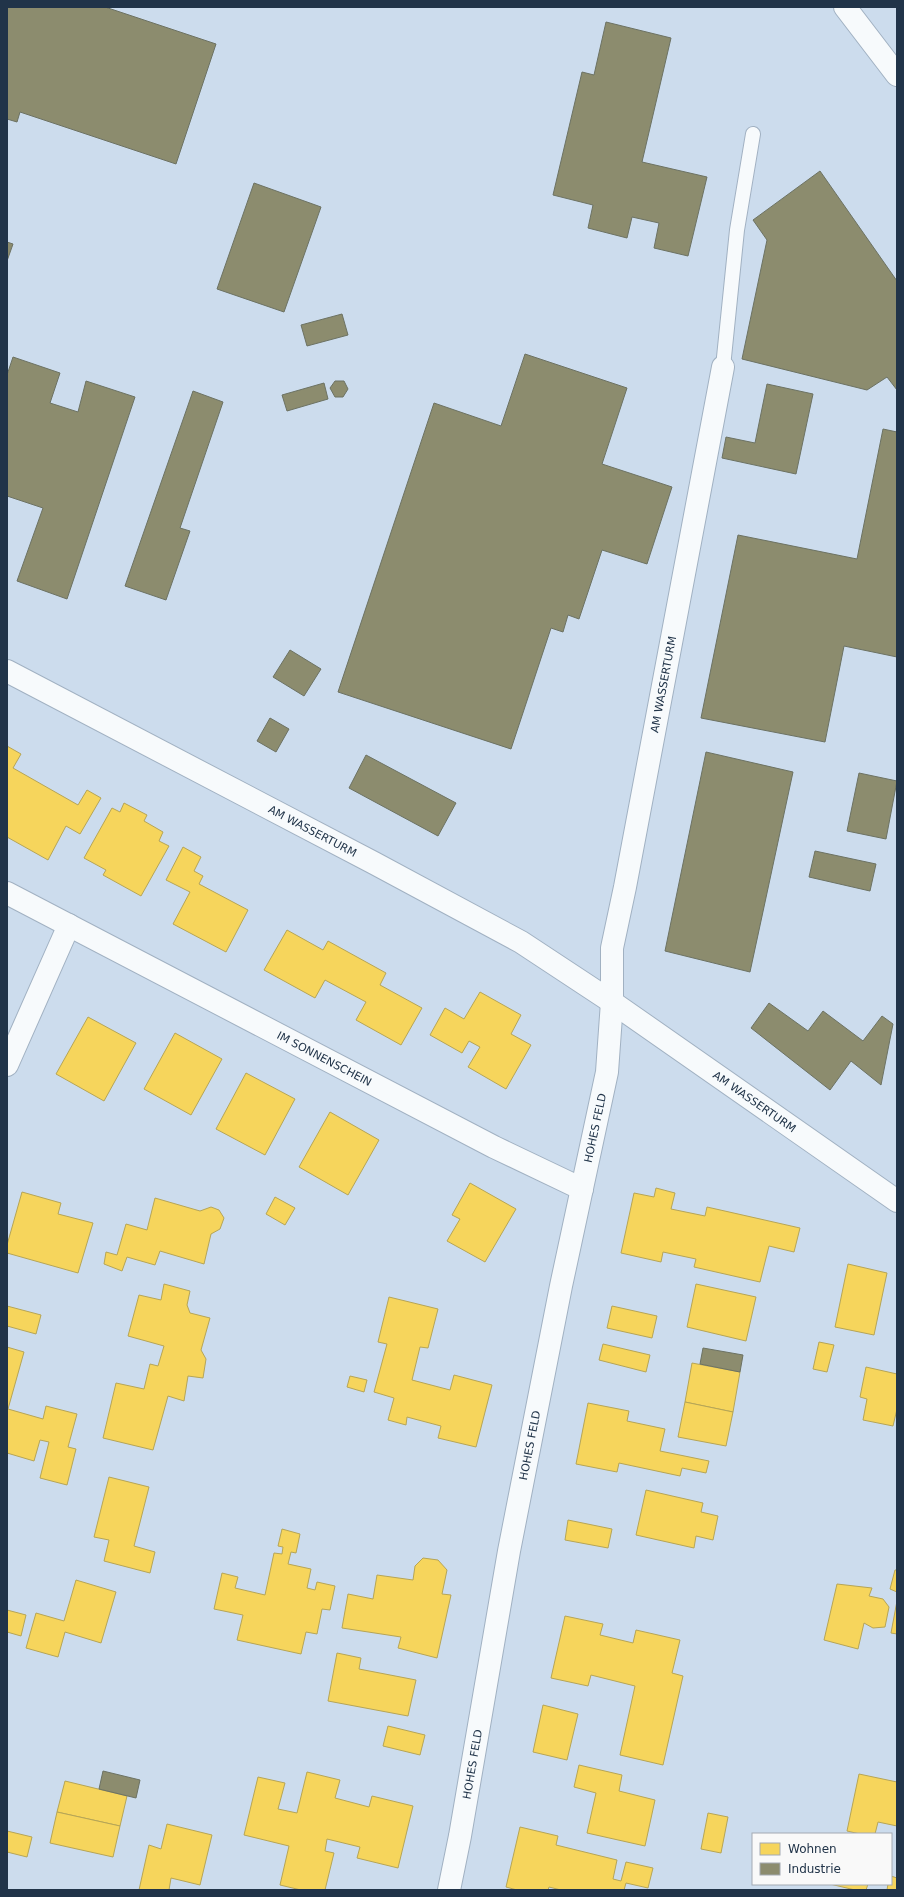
<svg xmlns="http://www.w3.org/2000/svg" width="904" height="1897" viewBox="0 0 904 1897" font-family="'DejaVu Sans',sans-serif">
<rect width="100%" height="100%" fill="#ccdced"/>
<!-- homes -->
<g fill="#f6d55c" stroke="#b6a556">
<path d="M7 746 21 754 13 768 78 805 87 790 101 798 80 834 66 826 48 860 7 837Z"/>
<path d="M124 803 147 815 144 821 163 832 159 841 169 846 141 896 103 875 106 870 84 858 112 808 120 812Z"/>
<path d="M183 847 201 857 194 871 203 876 199 884 248 910 226 952 173 924 190 892 166 880Z"/>
<path d="M287 930 323 950 328 941 386 973 380 985 422 1008 401 1045 356 1020 366 1002 325 980 315 998 264 970Z"/>
<path d="M480 992 521 1015 511 1034 531 1045 506 1089 468 1067 480 1047 469 1041 462 1053 430 1035 445 1008 464 1019Z"/>
<path d="M88 1017 136 1043 104 1101 56 1074Z"/>
<path d="M175 1033 222 1059 191 1115 144 1089Z"/>
<path d="M246 1073 295 1099 265 1155 216 1129Z"/>
<path d="M330 1112 379 1140 348 1195 299 1167Z"/>
<path d="M470 1183 516 1209 485 1262 447 1241 460 1219 452 1215Z"/>
<path d="M656 1188 675 1193 671 1209 705 1216 707 1207 800 1228 794 1252 769 1246 760 1282 694 1267 696 1259 663 1252 661 1262 621 1253 634 1193 654 1197Z"/>
<path d="M22 1192 61 1203 58 1214 93 1223 78 1273 7 1253V1245Z"/>
<path d="M275 1197 295 1208 285 1225 266 1214Z"/>
<path d="M155 1198 200 1211 211 1207 219 1210 224 1218 220 1229 211 1234 204 1264 160 1251 155 1265 127 1257 122 1271 104 1264 106 1252 117 1255 126 1224 147 1230Z"/>
<path d="M848 1264 887 1273 874 1335 835 1327Z"/>
<path d="M164 1284 190 1291 187 1305 190 1313 210 1318 201 1350 206 1359 203 1378 188 1376 184 1401 168 1396 153 1450 103 1438 116 1383 144 1389 150 1364 158 1366 164 1346 128 1336 139 1295 161 1300Z"/>
<path d="M696 1284 756 1297 746 1341 687 1327Z"/>
<path d="M389 1297 438 1309 428 1348 420 1347 412 1380 450 1390 454 1375 492 1385 476 1447 438 1438 441 1426 407 1417 406 1425 388 1420 394 1398 374 1392 387 1344 378 1342Z"/>
<path d="M7 1306 41 1315 36 1334 7 1326Z"/>
<path d="M612 1306 657 1316 652 1338 607 1328Z"/>
<path d="M819 1342 834 1345 827 1372 813 1369Z"/>
<path d="M603 1344 650 1355 646 1372 599 1360Z"/>
<path d="M7 1347 24 1352 8 1409 43 1419 46 1406 77 1414 68 1447 76 1449 67 1485 40 1478 49 1442 40 1440 34 1461 7 1453Z"/>
<path d="M692 1363 740 1372 733 1412 685 1402Z"/>
<path d="M866 1367 897 1374V1409L893 1426 863 1420 867 1399 860 1397Z"/>
<path d="M350 1376 367 1380 364 1392 347 1387Z"/>
<path d="M685 1402 733 1412 726 1446 678 1437Z"/>
<path d="M588 1403 629 1411 627 1421 665 1429 660 1451 709 1461 706 1473 682 1468 680 1476 619 1463 617 1472 576 1464Z"/>
<path d="M109 1477 149 1487 134 1546 155 1552 150 1573 104 1561 109 1540 94 1537Z"/>
<path d="M646 1490 703 1503 701 1512 718 1516 713 1540 696 1536 694 1548 636 1535Z"/>
<path d="M568 1520 612 1529 608 1548 565 1540Z"/>
<path d="M282 1529 300 1534 296 1553 291 1552 288 1564 311 1569 307 1588 315 1590 317 1582 335 1586 330 1610 322 1609 317 1634 306 1632 301 1654 237 1640 243 1615 214 1609 222 1573 238 1577 235 1588 265 1595 274 1553 282 1554 283 1547 278 1546Z"/>
<path d="M423 1558 438 1560 447 1570 442 1594 451 1595 437 1658 398 1648 401 1637 342 1628 348 1594 373 1599 377 1575 413 1580 415 1566Z"/>
<path d="M895 1570H897V1592L890 1589Z"/>
<path d="M76 1580 116 1592 101 1643 65 1632 58 1657 26 1648 36 1613 64 1621Z"/>
<path d="M837 1584 872 1588 869 1596 883 1599 889 1607 885 1627 873 1628 864 1623 858 1649 824 1640Z"/>
<path d="M897 1601V1634L891 1633Z"/>
<path d="M7 1610 26 1615 21 1636 7 1632Z"/>
<path d="M565 1616 603 1624 600 1635 633 1643 636 1630 680 1640 672 1673 683 1676 663 1765 620 1755 635 1686 591 1675 588 1686 551 1678Z"/>
<path d="M337 1653 361 1658 359 1669 416 1680 408 1716 328 1701Z"/>
<path d="M543 1705 578 1714 567 1760 533 1752Z"/>
<path d="M388 1726 425 1735 420 1755 383 1746Z"/>
<path d="M579 1765 622 1775 619 1791 655 1800 645 1846 587 1833 596 1793 574 1787Z"/>
<path d="M307 1772 340 1780 335 1798 369 1807 372 1796 413 1806 398 1868 357 1858 360 1847 327 1839 325 1851 334 1853 325 1890H301L280 1885 289 1846 244 1835 258 1777 285 1783 278 1809 297 1813Z"/>
<path d="M859 1774 897 1782V1826L878 1822 875 1834H860L847 1831Z"/>
<path d="M65 1781 127 1796 120 1826 57 1812Z"/>
<path d="M57 1812 120 1826 113 1857 50 1843Z"/>
<path d="M708 1813 728 1817 721 1853 701 1849Z"/>
<path d="M167 1824 212 1835 200 1885 171 1878 169 1890H139L149 1845 161 1849Z"/>
<path d="M520 1827 558 1836 556 1845 617 1860 613 1879 621 1881 626 1862 653 1868 648 1888 626 1883 624 1890H561L549 1887 548 1890H517L506 1887Z"/>
<path d="M7 1831 32 1837 27 1857 7 1852Z"/>
<path d="M891 1876 897 1878V1890H887L888 1884H891Z"/>
<path d="M830 1884H868L866 1890H855Z"/>
</g>
<!-- industry -->
<g fill="#8c8c6e" stroke="#6c7263">
<path d="M7 7H105L216 44 176 164 20 112 17 122 7 119Z"/>
<path d="M606 22 671 38 642 162 707 177 688 256 654 248 659 223 632 217 627 238 588 228 593 205 553 195 582 72 594 75Z"/>
<path d="M820 171 897 281V390L887 377 867 390 742 359 767 240 753 220Z"/>
<path d="M254 183 321 207 284 312 217 289Z"/>
<path d="M7 242 13 244 7 261Z"/>
<path d="M342 314 348 335 307 346 301 325Z"/>
<path d="M525 354 627 388 602 464 672 487 647 564 602 550 579 619 568 615 563 632 551 628 511 749 338 692 434 403 501 426Z"/>
<path d="M13 357 60 373 50 403 78 412 86 381 135 397 67 599 17 581 43 508 7 496V375Z"/>
<path d="M335 381H344L348 389 343 397H335L330 388Z"/>
<path d="M324 383 328 399 287 411 282 395Z"/>
<path d="M767 384 813 394 796 474 722 458 726 437 755 443Z"/>
<path d="M193 391 223 402 180 528 190 531 166 600 125 586Z"/>
<path d="M883 429 897 432V657L844 646 825 742 701 718 738 535 857 559Z"/>
<path d="M290 650 321 669 304 696 273 677Z"/>
<path d="M270 718 289 729 276 752 257 741Z"/>
<path d="M706 752 793 772 750 972 665 951Z"/>
<path d="M366 755 456 803 438 836 349 788Z"/>
<path d="M859 773 897 781 886 839 847 831Z"/>
<path d="M815 851 876 864 870 891 809 877Z"/>
<path d="M769 1003 808 1031 823 1011 863 1041 882 1016 893 1024 881 1085 851 1061 830 1090 751 1028Z"/>
<path d="M703 1348 743 1355 740 1372 700 1364Z"/>
<path d="M103 1771 140 1780 136 1798 99 1789Z"/>
</g>
<g fill="none" stroke-linecap="round" stroke-linejoin="round">
<!-- service casing -->
<g stroke="#a1b1c2" stroke-width="16">
<path id="service" d="M723 367 737 230 753 134"/>
</g>
<!-- minor casing -->
<g stroke="#a1b1c2" stroke-width="24">
<g id="minor">
<path id="s1" d="M7 671 374 863 521 942 612 1002 897 1201"/>
<path id="s2" d="M7 893 494 1147 582 1189"/>
<path d="M7 1065 69 925"/>
<path id="s3" d="M449 1890 460 1836 509 1551 561 1286 607 1072 612 1002V948L625 887 723 367"/>
</g>
</g>
<!-- primary casing -->
<g stroke="#a1b1c2" stroke-width="24">
<path id="primary" d="M845 7 897 75"/>
</g>
<!-- service -->
<use href="#service" stroke="#f7fafc" stroke-width="14"/>
<!-- minor -->
<use href="#minor" stroke="#f7fafc" stroke-width="22"/>
<!-- primary -->
<use href="#primary" stroke="#f7fafc" stroke-width="22"/>
</g>
<g text-anchor="middle" stroke-width="4" stroke-linejoin="round" paint-order="stroke">
<!-- street labels -->
<g font-size="11" fill="#213449" stroke="#f9f9f9">
<text dy="4" stroke="none"><textPath href="#s3" startOffset="1226">AM WASSERTURM</textPath></text>
<text dy="4" stroke="none"><textPath href="#s1" startOffset="345">AM WASSERTURM</textPath></text>
<text dy="4" stroke="none"><textPath href="#s2" startOffset="358">IM SONNENSCHEIN</textPath></text>
<text dy="4" stroke="none"><textPath href="#s1" startOffset="864">AM WASSERTURM</textPath></text>
<text dy="4" stroke="none"><textPath href="#s3" startOffset="776">HOHES FELD</textPath></text>
<text dy="4" stroke="none"><textPath href="#s3" startOffset="452">HOHES FELD</textPath></text>
<text dy="4" stroke="none"><textPath href="#s3" startOffset="128">HOHES FELD</textPath></text>
</g>
</g>
<!-- border -->
<rect width="904" height="1897" fill="none" stroke="#213449" stroke-width="16"/>
<!-- legend -->
<rect x="752" y="1833" width="140" height="52" fill="#f9f9f9" stroke="#a3aab3"/>
<rect x="760" y="1843" width="20" height="12" fill="#f6d55c" stroke="#a3aab3"/>
<text x="788" y="1853" font-size="12" fill="#213449">Wohnen</text>
<rect x="760" y="1863" width="20" height="12" fill="#8c8c6e" stroke="#a3aab3"/>
<text x="788" y="1873" font-size="12" fill="#213449">Industrie</text>
</svg>
